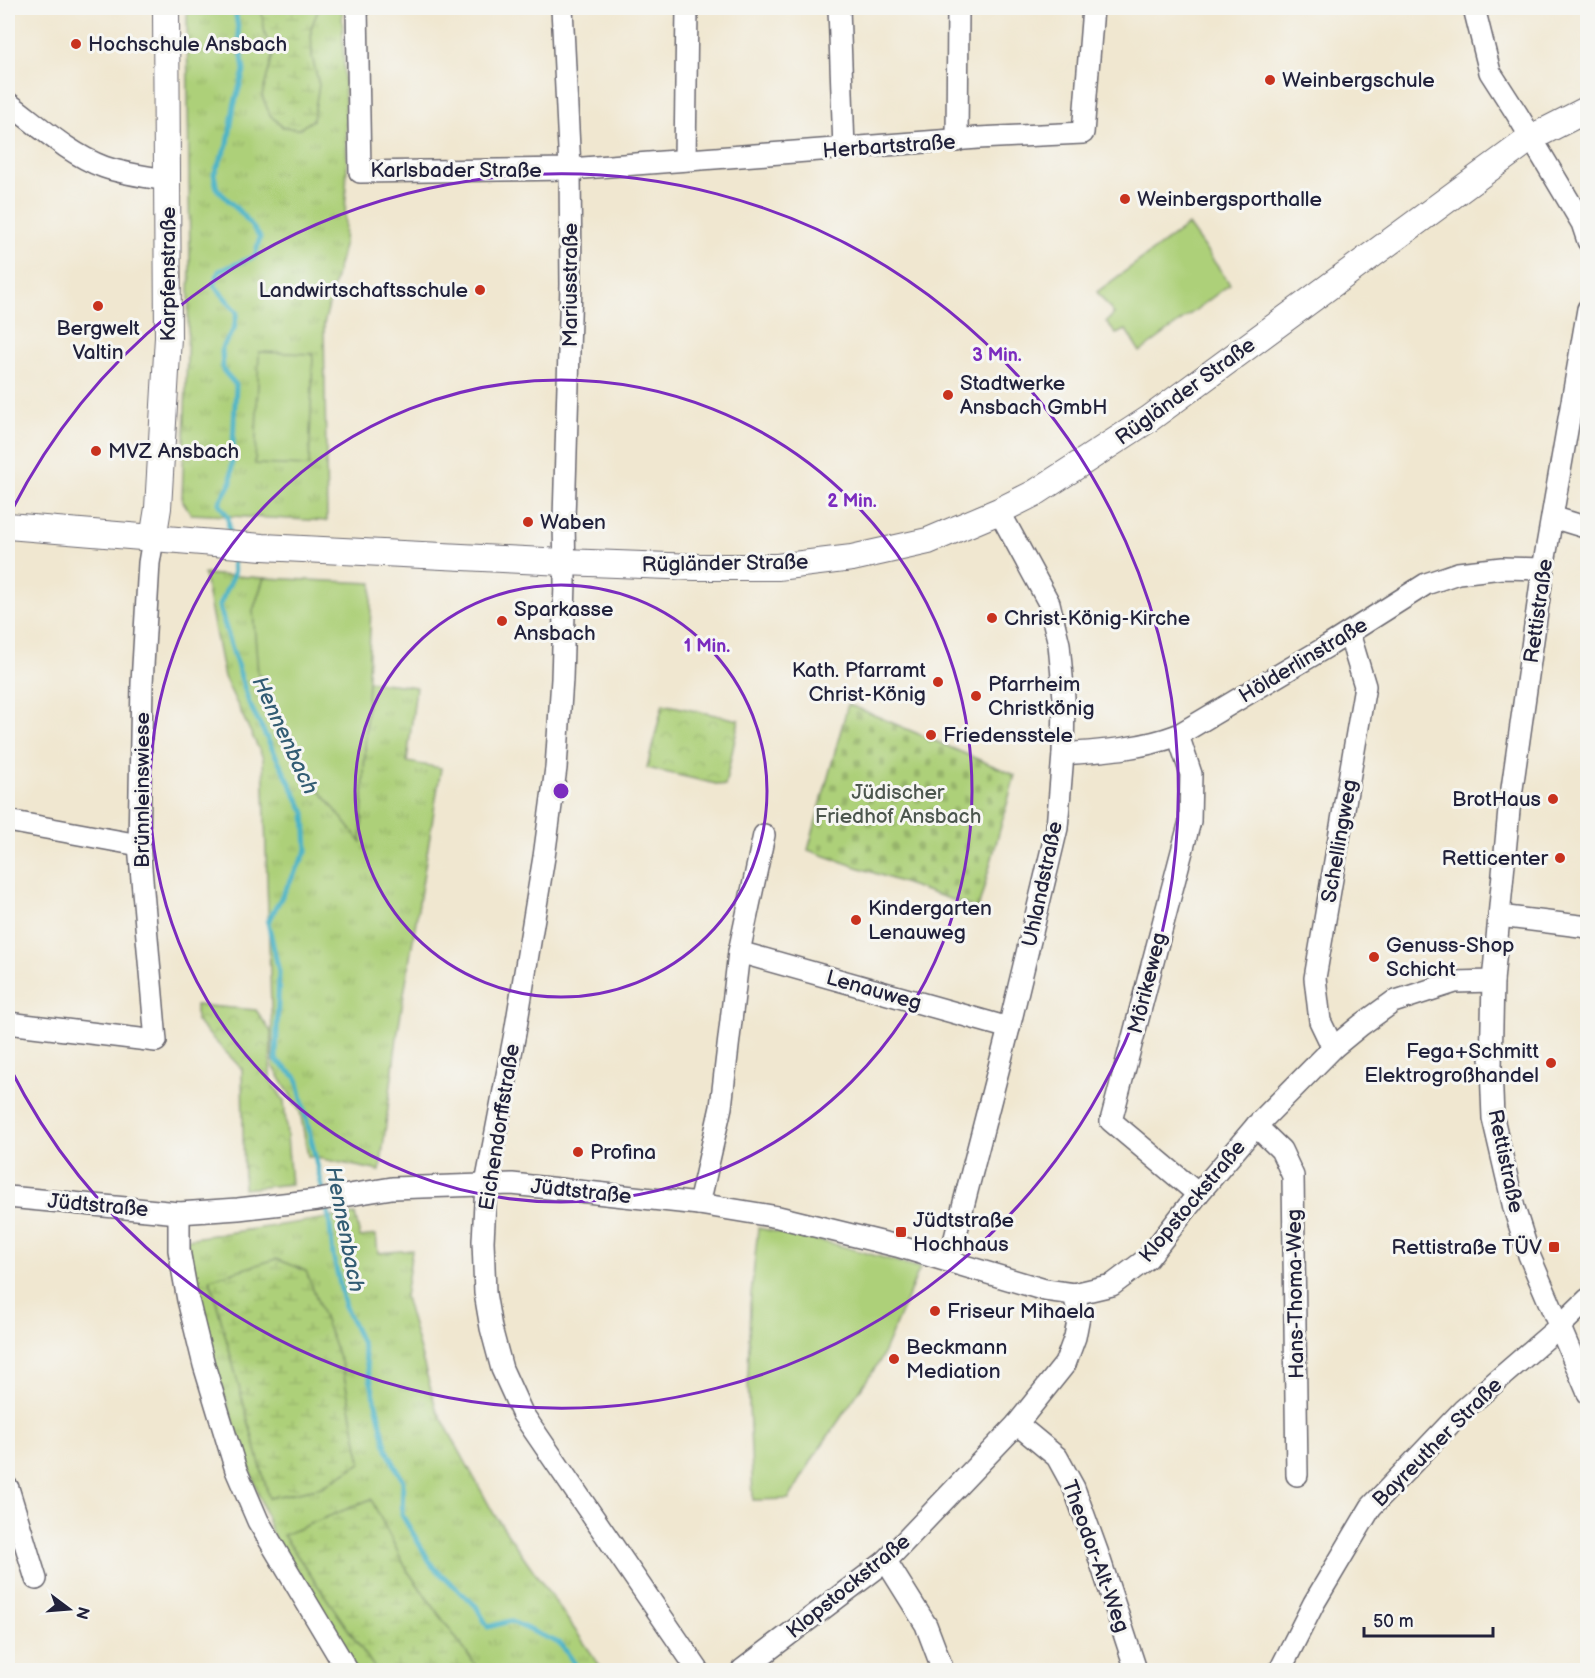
<svg xmlns="http://www.w3.org/2000/svg" width="1595" height="1678" viewBox="0 0 1595 1678" font-family="'Balsamiq Sans',sans-serif">
<defs>
<pattern id="grass-tufts" width="24" height="20" patternUnits="userSpaceOnUse" patternTransform="scale(1.5)"><rect width="24" height="20" fill="#add079"/><path d="M3 7l-1-3M5 7V3M7 7l1-3M15 17l-1-3M17 17v-4M19 17l1-3" fill="none" stroke="#95b26a"/></pattern>
<pattern id="wetland-marsh" width="20" height="14" patternUnits="userSpaceOnUse" patternTransform="scale(1.5)"><rect width="20" height="14" fill="#add079"/><path d="M1 5h8M5 5V1M11 12h8M15 12V8" fill="none" stroke="#95b26a"/></pattern>
<pattern id="cemetery-stones" width="16" height="16" patternUnits="userSpaceOnUse" patternTransform="scale(1.5)"><rect width="16" height="16" fill="#add079"/><path d="M2 7V4a2 2 0 0 1 4 0v3zM10 15v-3a2 2 0 0 1 4 0v3z" fill="#95b26a"/></pattern>
<pattern id="park-crowns" width="20" height="18" patternUnits="userSpaceOnUse" patternTransform="scale(1.5)"><rect width="20" height="18" fill="#add079"/><path d="M2 6a3 3 0 1 1 6 0M12 15a3 3 0 1 1 6 0" fill="none" stroke="#95b26a"/></pattern>
</defs>
<rect width="100%" height="100%" fill="#f6f6f2"/>
<filter id="ink" filterUnits="userSpaceOnUse"><feTurbulence type="fractalNoise" baseFrequency=".0167" numOctaves="2"/><feDisplacementMap in="SourceGraphic" scale="12" xChannelSelector="R" yChannelSelector="G"/><feConvolveMatrix kernelMatrix="1 2 1 2 8 2 1 2 1" color-interpolation-filters="sRGB"/></filter>
<filter id="wash" filterUnits="userSpaceOnUse"><feTurbulence type="fractalNoise" baseFrequency=".008" numOctaves="4" result="noise"/><feDisplacementMap in="SourceGraphic" scale="24" xChannelSelector="R" yChannelSelector="G"/><feGaussianBlur stdDeviation="1.35" result="paint"/><feColorMatrix in="noise" values="0 0 0 0 0 0 0 0 0 0 0 0 0 0 0 0 0 1.4 0 .05"/><feComposite in="paint" operator="in"/></filter>
<g filter="url(#wash)">
<rect width="100%" height="100%" fill="#f0e7d0"/>
<!-- grass -->
<g fill="url(#grass-tufts)" stroke="#68795a" stroke-width="1.5">
<path d="M187 8H342L347 164 344 246 324 324 327 521 191 514 182 500 190 267Z"/>
<path d="M204 574 264 578 253 611 361 841 368 681 416 687 407 762 441 768 397 1037 380 1171 308 1156 300 1111 273 1066 263 758 224 677Z"/>
<path d="M355 1214 360 1237 376 1235 378 1253 412 1250 405 1297 436 1408 494 1514 603 1670H356L273 1536 219 1380 186 1239Z"/>
</g>
<!-- wetland -->
<g fill="url(#wetland-marsh)" stroke="#68795a" stroke-width="1.5">
<path d="M261 8H319L311 28 312 56 319 85 313 120 299 129 283 127 270 115 262 96 273 54 265 34Z"/>
<path d="M276 1259 306 1271 342 1365 361 1463 322 1487 269 1498 210 1279Z"/>
<path d="M371 1499 407 1570 479 1670H376L283 1535Z"/>
</g>
<!-- cemetery -->
<path fill="url(#cemetery-stones)" stroke="#68795a" stroke-width="1.5" d="M848 704 1015 775 978 909 808 850Z"/>
<!-- park -->
<g fill="url(#park-crowns)" stroke="#68795a" stroke-width="1.5">
<path d="M663 704 739 720 725 786 647 768Z"/>
<path d="M196 1005 256 1010 271 1032 270 1079 284 1101 291 1184 244 1189 242 1069 196 1021Z"/>
</g>
<!-- garden -->
<g fill="#add079" stroke="#68795a" stroke-width="1.5">
<path d="M1188 225 1230 284 1140 352 1126 330 1116 334 1106 322 1114 314 1097 292Z"/>
<path d="M259 352 313 354 309 466 255 464Z"/>
<path d="M264 578 372 583 361 842 317 787 258 673 253 611Z"/>
<path d="M758 1228 834 1244 920 1268 880 1361 815 1455 789 1499 753 1500 748 1379 750 1305Z"/>
</g>
<g fill="none" stroke-linecap="round" stroke-linejoin="round">
<!-- stream -->
<g stroke="#49b3c7" stroke-width="5">
<path d="M230 538 228 517 219 503 231 482 236 385 223 370 222 348 234 329 237 312 214 285 219 271 255 256 260 237 244 216 217 189 214 174 228 143 234 106 244 71 235 8"/>
<path d="M232 550 234 574 219 606 249 703 305 813 307 850 268 922 279 972 276 1060 297 1078 324 1195"/>
<path d="M326 1204 329 1217 333 1255 345 1307 362 1344 387 1450 403 1481 402 1515 433 1567 476 1606 488 1627 510 1621 561 1644 579 1670"/>
</g>
</g>
</g>
<g filter="url(#ink)">
<g fill="none" stroke-linecap="round" stroke-linejoin="round">
<!-- minor casing -->
<g stroke="#6a676f" stroke-width="24">
<g id="minor">
<path d="M357 8 360 172 570 169 978 138 1083 133 1093 8"/>
<path d="M562 8 570 169 571 284 564 519 565 582 562 679 556 768 544 857 515 1033 486 1184 483 1241 485 1293 491 1328 502 1369 522 1413 698 1670"/>
<path d="M839 8 844 149"/>
<path d="M1474 8 1490 72 1517 114 1582 223 1588 241"/>
<path d="M8 103C38 125 69 154 104 167 124 174 147 177 168 180"/>
<path d="M957 141 958 8"/>
<path d="M685 160 687 8"/>
<path d="M1588 309 1543 569 1509 810 1493 981 1491 1067 1493 1118 1514 1208 1529 1255 1588 1393"/>
<path d="M1552 517 1588 528"/>
<path d="M1178 735 1191 774 1190 821 1111 1121 1198 1194"/>
<path d="M1063 754C1102 751 1141 749 1178 735L1328 646 1426 584 1458 573 1502 568 1543 569"/>
<path d="M8 821 139 845"/>
<path d="M1499 916 1588 927"/>
<path d="M739 952 1009 1028"/>
<path d="M8 1023 156 1041 139 845 142 683 149 563 153 539"/>
<path d="M1333 1048 1320 1021 1315 978 1365 686 1349 633"/>
<path d="M1256 1126 1281 1150 1293 1176 1297 1475"/>
<path d="M8 1197 179 1213 238 1209 318 1200 392 1188 512 1184 699 1204 778 1217 897 1246 1045 1290 1074 1294 1112 1285 1148 1258 1198 1194 1256 1126 1333 1048 1361 1025 1393 1002 1455 982 1493 981"/>
<path d="M699 1204 721 1107 739 952 764 835"/>
<path d="M179 1213V1250L188 1300 204 1365 236 1470 258 1521 347 1670"/>
<path d="M949 1261 1009 1028 1057 828 1063 754 1064 698 1059 644 1049 603 999 511"/>
<path d="M1017 1424 1057 1457 1074 1488 1097 1551 1136 1670"/>
<path d="M8 1488 36 1579"/>
<path d="M886 1561 926 1625 943 1670"/>
<path d="M742 1670 886 1561 1017 1424 1065 1364 1075 1337 1079 1316 1074 1294"/>
<path d="M1280 1670 1314 1603 1371 1507 1463 1410 1559 1327 1588 1299"/>
</g>
</g>
<!-- major casing -->
<g stroke="#6a676f" stroke-width="28">
<g id="major">
<path d="M8 526 263 547 564 562 695 567H777L852 558 928 541 999 511 1035 493 1149 419 1531 138 1588 109"/>
<path d="M153 539 158 508 168 337 166 8"/>
</g>
</g>
<!-- minor -->
<use href="#minor" stroke="#fff" stroke-width="21"/>
<!-- major -->
<use href="#major" stroke="#fff" stroke-width="26"/>
</g>
</g>
<!-- distance rings -->
<g fill="none" stroke="#7b2cbf" stroke-width="3">
<circle cx="561" cy="791" r="206"/>
<circle cx="561" cy="791" r="411"/>
<path d="M9 516A617 617 0 1 1 9 1066"/>
</g>
<!-- markers -->
<g fill="#c8321e" stroke="#f6f6f2" stroke-width="2">
<circle cx="76" cy="44" r="6"/>
<circle cx="1270" cy="80" r="6"/>
<circle cx="1125" cy="199" r="6"/>
<circle cx="480" cy="290" r="6"/>
<circle cx="98" cy="306" r="6"/>
<circle cx="948" cy="395" r="6"/>
<circle cx="96" cy="451" r="6"/>
<circle cx="528" cy="522" r="6"/>
<circle cx="992" cy="618" r="6"/>
<circle cx="502" cy="621" r="6"/>
<circle cx="938" cy="682" r="6"/>
<circle cx="976" cy="696" r="6"/>
<circle cx="931" cy="735" r="6"/>
<circle cx="1553" cy="799" r="6"/>
<circle cx="1560" cy="858" r="6"/>
<circle cx="856" cy="920" r="6"/>
<circle cx="1374" cy="957" r="6"/>
<circle cx="1551" cy="1063" r="6"/>
<circle cx="578" cy="1152" r="6"/>
<rect x="895" y="1226" width="12" height="12" rx="3"/>
<rect x="1548" y="1241" width="12" height="12" rx="3"/>
<circle cx="935" cy="1311" r="6"/>
<circle cx="894" cy="1359" r="6"/>
</g>
<g text-anchor="middle" stroke-width="6" stroke-linejoin="round" paint-order="stroke">
<!-- poi labels -->
<g font-size="21" fill="#22223b" stroke="#f6f6f2" text-anchor="start">
<text x="88" y="51">Hochschule Ansbach</text>
<text x="1282" y="87">Weinbergschule</text>
<text x="1137" y="206">Weinbergsporthalle</text>
<text x="468" y="297" text-anchor="end">Landwirtschaftsschule</text>
<text x="98" y="335" text-anchor="middle">Bergwelt<tspan x="98" dy="24">Valtin</tspan></text>
<text x="960" y="390">Stadtwerke<tspan x="960" dy="24">Ansbach GmbH</tspan></text>
<text x="108" y="458">MVZ Ansbach</text>
<text x="540" y="529">Waben</text>
<text x="514" y="616">Sparkasse<tspan x="514" dy="24">Ansbach</tspan></text>
<text x="1004" y="625">Christ-König-Kirche</text>
<text x="926" y="677" text-anchor="end">Kath. Pfarramt<tspan x="926" dy="24">Christ-König</tspan></text>
<text x="988" y="691">Pfarrheim<tspan x="988" dy="24">Christkönig</tspan></text>
<text x="943" y="742">Friedensstele</text>
<text x="1541" y="806" text-anchor="end">BrotHaus</text>
<text x="1548" y="865" text-anchor="end">Retticenter</text>
<text x="868" y="915">Kindergarten<tspan x="868" dy="24">Lenauweg</tspan></text>
<text x="1386" y="952">Genuss-Shop<tspan x="1386" dy="24">Schicht</tspan></text>
<text x="1539" y="1058" text-anchor="end">Fega+Schmitt<tspan x="1539" dy="24">Elektrogroßhandel</tspan></text>
<text x="590" y="1159">Profina</text>
<text x="913" y="1227">Jüdtstraße<tspan x="913" dy="24">Hochhaus</tspan></text>
<text x="1542" y="1254" text-anchor="end">Rettistraße TÜV</text>
<text x="947" y="1318">Friseur Mihaela</text>
<text x="906" y="1354">Beckmann<tspan x="906" dy="24">Mediation</tspan></text>
</g>
<!-- street labels -->
<g font-size="21" fill="#22223b" stroke="#f6f6f2">
<text transform="translate(889 146) rotate(-4)" y="7">Herbartstraße</text>
<text x="456" y="177">Karlsbader Straße</text>
<text transform="translate(168 274) rotate(-90)" y="7">Karpfenstraße</text>
<text transform="translate(570 285) rotate(-90)" y="7">Mariusstraße</text>
<text transform="translate(1185 391) rotate(-36)" y="7">Rügländer Straße</text>
<text transform="translate(725 563) rotate(-1)" y="7">Rügländer Straße</text>
<text transform="translate(1538 611) rotate(-82)" y="7">Rettistraße</text>
<text transform="translate(1303 660) rotate(-31)" y="7">Hölderlinstraße</text>
<text transform="translate(142 790) rotate(-90)" y="7">Brünnleinswiese</text>
<text transform="translate(1339 841) rotate(-80)" y="7">Schellingweg</text>
<text transform="translate(1042 884) rotate(-78)" y="7">Uhlandstraße</text>
<text transform="translate(1147 983) rotate(-76)" y="7">Mörikeweg</text>
<text transform="translate(874 990) rotate(16)" y="7">Lenauweg</text>
<text transform="translate(499 1127) rotate(-81)" y="7">Eichendorffstraße</text>
<text transform="translate(1506 1161) rotate(78)" y="7">Rettistraße</text>
<text transform="translate(581 1191) rotate(6)" y="7">Jüdtstraße</text>
<text transform="translate(1192 1201) rotate(-50)" y="7">Klopstockstraße</text>
<text transform="translate(98 1205) rotate(5)" y="7">Jüdtstraße</text>
<text transform="translate(1295 1294) rotate(-91)" y="7">Hans-Thoma-Weg</text>
<text transform="translate(1437 1442) rotate(-45)" y="7">Bayreuther Straße</text>
<text transform="translate(1096 1556) rotate(70)" y="7">Theodor-Alt-Weg</text>
<text transform="translate(848 1586) rotate(-39)" y="7">Klopstockstraße</text>
</g>
<!-- park labels -->
<g font-size="21" fill="#4c564e" stroke="#f6f6f2">
<text x="898" y="799">Jüdischer<tspan x="898" dy="24">Friedhof Ansbach</tspan></text>
</g>
<!-- water labels -->
<g font-size="22" font-style="italic" fill="#325c73" stroke="#f6f6f2">
<text transform="translate(286 735) rotate(65)" y="8">Hennenbach</text>
<text transform="translate(346 1229) rotate(79)" y="8">Hennenbach</text>
</g>
</g>
<circle cx="561" cy="791" r="9" fill="#7b2cbf" stroke="#f6f6f2" stroke-width="3"/>
<g font-size="18" text-anchor="middle" font-weight="bold" fill="#7b2cbf" stroke="#f6f6f2" stroke-width="6" stroke-linejoin="round" paint-order="stroke">
<text x="997" y="361">3 Min.</text>
<text x="852" y="507">2 Min.</text>
<text x="707" y="652">1 Min.</text>
</g>
<!-- margin -->
<rect width="1595" height="1678" fill="none" stroke="#f6f6f2" stroke-width="30"/>
<!-- north arrow -->
<g transform="translate(69 1609) rotate(106)" stroke="#f6f6f2" stroke-width="4.5" paint-order="stroke">
<path d="M0-4.5L10 22L0 15L-10 22Z" fill="#22223b"/>
<text y="-9" font-size="16" font-weight="bold" text-anchor="middle" fill="#22223b">N</text>
</g>
<!-- scale -->
<path d="M1364 1627v9h129v-9" fill="none" stroke="#22223b" stroke-width="3"/>
<text x="1373" y="1627" font-size="18" fill="#22223b" stroke="#f6f6f2" stroke-width="4.5" paint-order="stroke">50 m</text>
</svg>
